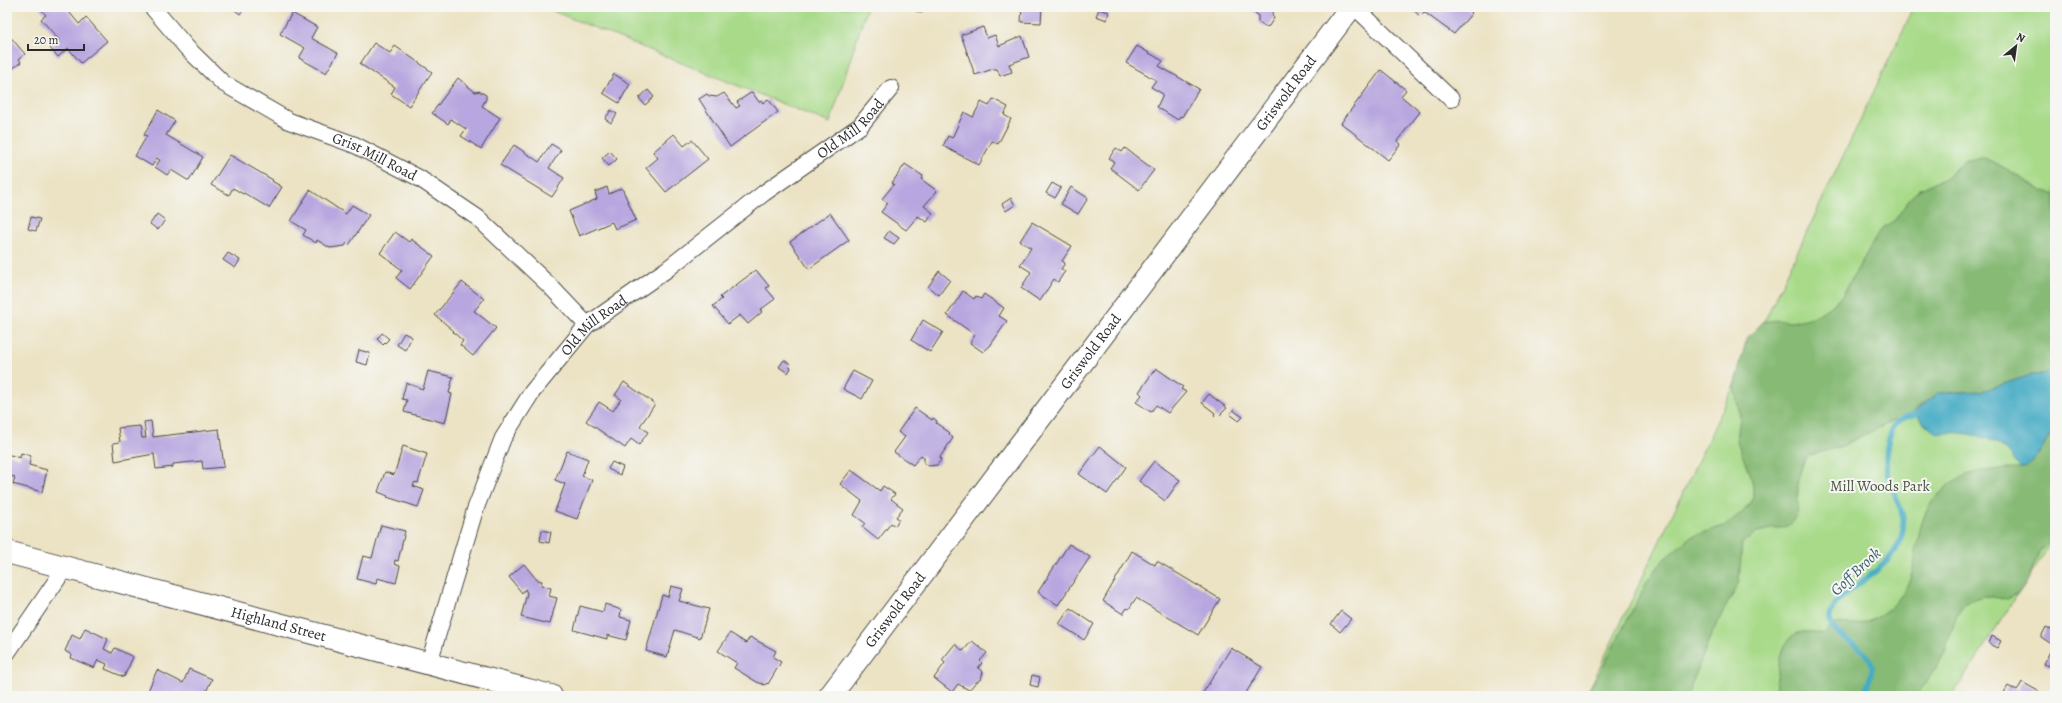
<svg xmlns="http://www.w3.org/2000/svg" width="2062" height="703" viewBox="0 0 2062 703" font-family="Alegreya,serif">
<rect width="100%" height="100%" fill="#f6f6f2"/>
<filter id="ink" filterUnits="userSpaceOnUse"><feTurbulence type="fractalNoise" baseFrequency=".025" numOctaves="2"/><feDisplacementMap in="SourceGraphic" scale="8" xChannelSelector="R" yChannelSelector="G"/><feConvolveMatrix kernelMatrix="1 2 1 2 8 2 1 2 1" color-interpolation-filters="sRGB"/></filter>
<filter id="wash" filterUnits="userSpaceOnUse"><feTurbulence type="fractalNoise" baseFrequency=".012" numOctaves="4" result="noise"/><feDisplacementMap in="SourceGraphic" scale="16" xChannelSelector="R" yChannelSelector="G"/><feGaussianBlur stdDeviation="0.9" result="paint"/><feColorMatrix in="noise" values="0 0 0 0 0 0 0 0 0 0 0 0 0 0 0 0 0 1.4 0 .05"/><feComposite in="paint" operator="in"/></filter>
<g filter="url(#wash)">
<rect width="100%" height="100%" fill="#ece3c4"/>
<!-- green -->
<g fill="#a8da89" stroke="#6a825a">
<path d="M543 7H867L830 123Z"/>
<path d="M1914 7H2055V537L1952 696H1586Z"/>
</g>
<!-- forest -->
<g fill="#86ba75" stroke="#587250">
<path d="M1982 157C2009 167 2029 186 2055 195V363L2049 372 2043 375H2031L1982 391 1937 393 1909 415 1893 421 1842 446 1808 456 1804 461 1798 479V510L1794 521 1788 526 1757 532 1742 543 1739 582 1711 635 1687 696H1584L1600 672 1648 580 1664 559 1691 537 1723 526 1743 512 1754 498 1752 481 1737 441 1740 416 1734 386 1747 338 1763 322 1778 320 1791 322 1805 319 1817 315 1831 306 1842 296 1876 237 1884 227 1895 220 1910 198 1920 189 1945 178 1964 161Z"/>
<path d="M2055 431V539L2040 550 2028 580 2018 594 2007 599 1983 596 1969 601 1964 605 1957 615 1944 654 1931 676 1916 696H1774C1781 664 1775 621 1824 634L1833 624C1844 622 1853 626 1863 623 1889 617 1910 590 1914 564 1918 543 1919 518 1933 501 1955 475 1971 471 2004 469 2012 469 2021 470 2028 465 2037 459 2044 443 2051 434Z"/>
</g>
<!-- water -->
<path fill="#44abc4" stroke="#386b78" d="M2055 363V431L2051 434C2043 444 2034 467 2020 468 2015 463 2012 456 2007 451 1991 435 1958 430 1937 434L1916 416 1915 412 1937 393 1982 391 2031 375H2043L2049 372Z"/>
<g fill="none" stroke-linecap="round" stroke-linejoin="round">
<!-- stream -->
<path stroke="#44abc4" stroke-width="5.5" d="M1864 696C1866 687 1872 676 1872 667 1870 645 1829 639 1830 617 1832 588 1897 575 1903 529 1905 514 1897 501 1892 488 1885 471 1884 453 1890 435 1895 418 1906 415 1922 414"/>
</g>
<g id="blocks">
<!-- building -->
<g fill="#b7a6df">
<path d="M39 7H65L79 24 86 17 107 41 81 63 68 48 58 57 50 48 59 40 41 19 46 15Z"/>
<path d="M231 7H246L240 14Z"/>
<path d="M905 7H924L922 13Z"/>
<path d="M1022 7H1042L1041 23 1021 22Z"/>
<path d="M1246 7H1277L1272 14 1274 18 1269 26 1265 27 1258 22V15Z"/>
<path d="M1415 7H1465L1472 13 1454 34 1424 12 1420 16 1413 10Z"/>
<path d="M1099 9 1109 12 1107 20 1096 16Z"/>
<path d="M292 13 317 27 311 38 338 53 326 73 299 58 305 48 280 34Z"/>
<path d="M983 27 987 38 995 35 999 46 1022 36 1029 57 1009 64 1012 72 1000 76 997 69H993L975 75 961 35Z"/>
<path d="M7 33 25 54 19 59 21 62 11 70 9 67 7 70Z"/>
<path d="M374 43 390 53 395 46 432 72 409 106 391 94 395 87 360 64Z"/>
<path d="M1137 46 1163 61 1159 66 1199 89 1182 117 1180 116 1178 120 1157 107 1163 94 1151 87 1156 80 1126 63Z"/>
<path d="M1381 70 1406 90 1401 96 1420 112 1397 141 1401 144 1388 160 1341 123Z"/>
<path d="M614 74 630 84 619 103 603 93Z"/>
<path d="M458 78 475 92 479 91 486 95V99L482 106 500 118 481 149 461 136 466 129 451 119 448 124 432 113Z"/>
<path d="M648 90 654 97 645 105 639 98Z"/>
<path d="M752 92 759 102 762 101 763 103 768 99 778 112 730 147 699 99 707 94 709 96 717 97 724 93 736 108 740 106 737 102Z"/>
<path d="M993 99 1008 107 1004 115 1011 119 998 144 992 141 979 165 943 146 948 136 952 138 964 112 973 117 981 102 989 106Z"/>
<path d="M158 110 175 121 166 135 203 157 189 181 171 170 167 175 155 167 160 160 157 158 152 166 135 156 147 136 144 135Z"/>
<path d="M611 110 617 114 611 123 605 119Z"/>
<path d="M674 134 684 146 692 140 708 159 666 192 646 168 658 158 653 152Z"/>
<path d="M551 144 561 150 549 168 564 178 552 197 500 165 514 145 539 162Z"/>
<path d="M1116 148 1122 152 1125 148 1154 170 1139 190 1110 168 1114 162 1109 158Z"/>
<path d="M610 151 617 159 609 166 602 158Z"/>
<path d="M230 155 273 180 272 181 282 187 269 208 244 193 243 194 233 188 229 195 211 185Z"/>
<path d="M905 164 923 176 921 179 937 191 924 206 933 213 927 222 918 216 906 230 881 212 888 203 882 199 894 184 892 183Z"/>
<path d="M1052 183 1061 188 1055 198 1046 193Z"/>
<path d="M607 187 609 194 622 188 636 220 615 229 612 222 579 236 569 211 597 199 595 192Z"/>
<path d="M1071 187 1088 198 1078 214 1061 204Z"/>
<path d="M310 190 346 214 352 205 369 215 349 245 347 243 345 246 330 248 317 240 316 243 303 235 306 230 291 221Z"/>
<path d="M1011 198 1015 205 1006 211 1002 204Z"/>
<path d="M830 213 849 240 809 269 790 242Z"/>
<path d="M157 214 165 220 158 230 150 224Z"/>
<path d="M31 217 40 219 36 231 28 229Z"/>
<path d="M1032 222 1072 246 1062 261 1065 263 1061 269 1065 271 1058 282 1054 279 1040 301 1021 288 1031 272 1020 265 1031 248 1020 241Z"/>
<path d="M889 231 899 238 894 244 884 238Z"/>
<path d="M395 232 409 242 411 239 434 256 410 289 396 278 402 270 380 253Z"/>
<path d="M228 253 240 260 235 268 223 260Z"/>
<path d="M756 270 769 286 766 288 775 299 760 310 762 312 748 324 740 315 728 324 713 306 722 299 720 297Z"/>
<path d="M939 271 950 280 939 295 928 287Z"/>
<path d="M462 282 484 299 474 311 496 328 473 356 460 345 463 341 453 332 454 331 435 315Z"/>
<path d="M963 291 974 299 976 296 981 299 984 294 1004 308 999 316 1007 321 990 346 983 352 970 343 975 335 947 315Z"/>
<path d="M923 320 943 332 930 352 911 340Z"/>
<path d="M382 333 389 339 383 345 377 339Z"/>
<path d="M404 333 412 337 405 350 397 345Z"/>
<path d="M359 350 370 353 367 365 356 362Z"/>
<path d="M784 360 790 364 788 366 791 368 788 373 779 367Z"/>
<path d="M1156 368 1183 387 1181 389 1186 392 1168 413 1156 405 1151 412 1136 402 1142 395 1139 392Z"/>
<path d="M428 371 453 377 449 393 452 394 445 423 404 412 407 400 402 399 406 383 423 389Z"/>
<path d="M853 371 872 381 862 399 843 389Z"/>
<path d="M624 382 655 404 640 426 648 432 639 445 631 439 625 448 586 421 599 402 613 411 621 399 615 395Z"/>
<path d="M1209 394 1227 408 1217 418 1214 415 1215 413 1202 403Z"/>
<path d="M915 408 932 420 933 418 937 421 936 423 950 433 949 434 953 438 940 457 941 460 937 465 929 466 924 463V457L921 455 913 465 894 452 905 437 898 432Z"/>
<path d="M1233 410 1243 417 1239 421 1230 414Z"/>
<path d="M151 421 153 437 219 429 224 467 203 469 202 461 173 464V467L156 469 154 454 115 461 113 443 120 442 118 428 140 426 142 438H146L144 422Z"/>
<path d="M403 446 427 454 418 483 415 482 413 486 424 490 418 507 387 497 388 496 378 492 385 472 394 475Z"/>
<path d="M1100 446 1126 467 1107 494 1079 474Z"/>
<path d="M567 451 588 459 582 476 592 480 577 519 555 511 565 484 555 480Z"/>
<path d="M21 453 31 456 29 465 47 470 42 492 13 484 15 477 7 475V454L20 458Z"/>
<path d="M1154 461 1180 480 1165 501 1139 481Z"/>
<path d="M612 462 623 467 620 475 608 469Z"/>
<path d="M851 470 880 491 883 486 895 494 891 499 903 508 896 517 899 519 895 526 891 523 878 540 862 527 865 523 854 515 862 501 840 484Z"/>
<path d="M381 525 405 531 398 561 395 560 394 564 400 566 396 583 377 578 376 584 357 579 363 556 372 558Z"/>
<path d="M542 530 551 532 549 543 540 541Z"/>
<path d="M1069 544 1090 557 1058 605 1038 592Z"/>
<path d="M1132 551 1155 565 1157 561 1220 599 1198 635 1136 598 1129 609 1127 608 1123 614 1103 601Z"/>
<path d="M524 564 537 580 542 581 541 585 551 588 549 596 557 598 550 624 521 617 527 593 525 589 522 593 509 577Z"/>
<path d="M671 586 683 589 679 601 709 609 700 638 675 630 667 657 646 651 662 595 668 597Z"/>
<path d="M605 604 621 610 620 617 631 620 626 640 607 635V639L574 630 580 606 603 612Z"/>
<path d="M1070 608 1094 624 1084 640 1059 624Z"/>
<path d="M1341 611 1351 619 1340 632 1331 624Z"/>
<path d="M2046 627 2055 631V669L2044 664 2053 645 2041 637Z"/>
<path d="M85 628 108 639 104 649 112 653 115 648 133 657 124 677 105 669 107 664 98 660 94 668 71 658 72 655 65 651 72 635 80 639Z"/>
<path d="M730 633 746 643 750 637 776 651 773 657 781 662 768 684 767 683 765 685 757 682 734 668 737 663 718 651Z"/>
<path d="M1992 636 2001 641 1997 648 1989 644Z"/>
<path d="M972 641 987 653 980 661 982 663 978 668 983 672 981 679 975 683 969 690 958 684 952 692 934 678 945 663 942 660 955 644 963 651Z"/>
<path d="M1231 648 1262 667 1244 696H1201Z"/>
<path d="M189 669 212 679 204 696H156L148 691 157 670 183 683Z"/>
<path d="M1032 675 1040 677 1038 687 1030 685Z"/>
<path d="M2022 682 2045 695V696H2002L2008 686 2017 691Z"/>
</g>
</g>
</g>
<g filter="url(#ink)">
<use href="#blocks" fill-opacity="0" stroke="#484742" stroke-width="1"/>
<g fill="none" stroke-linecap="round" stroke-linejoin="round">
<!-- street casing -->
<g stroke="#484742" stroke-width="18">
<g id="street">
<path id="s1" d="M152 7 187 48 223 83 289 121 355 145 419 178 478 218 551 287 587 325"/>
<path d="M1355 7 1451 99"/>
<path d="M7 653 65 568"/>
<path id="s2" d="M429 663 475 510 503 438 532 392 587 325 666 270 764 193 860 126 891 88"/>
</g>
</g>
<!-- secondary casing -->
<g stroke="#484742" stroke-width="24">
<g id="secondary">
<path id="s3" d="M7 552 551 696"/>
<path id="s4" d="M830 696 1351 7"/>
</g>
</g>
<!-- street -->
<use href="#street" stroke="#fff" stroke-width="16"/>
<!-- secondary -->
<use href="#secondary" stroke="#fff" stroke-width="22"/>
</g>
</g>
<g text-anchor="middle" stroke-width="4" stroke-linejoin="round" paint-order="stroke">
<!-- street labels -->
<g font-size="15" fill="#2b2b2b" stroke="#f6f6f2">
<text dy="5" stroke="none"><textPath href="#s4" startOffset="756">Griswold Road</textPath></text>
<text dy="5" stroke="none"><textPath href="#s2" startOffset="707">Old Mill Road</textPath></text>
<text dy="5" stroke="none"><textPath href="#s1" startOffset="273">Grist Mill Road</textPath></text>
<text dy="5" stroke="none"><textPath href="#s2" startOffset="383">Old Mill Road</textPath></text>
<text dy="5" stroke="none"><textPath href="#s4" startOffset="432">Griswold Road</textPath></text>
<text dy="5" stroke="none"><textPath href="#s4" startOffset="108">Griswold Road</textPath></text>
<text dy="5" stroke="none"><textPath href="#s3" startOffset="281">Highland Street</textPath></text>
</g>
<!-- park labels -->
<g font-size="15" fill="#4a5742" stroke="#f6f6f2">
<text x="1880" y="491">Mill Woods Park</text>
</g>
<!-- water labels -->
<g font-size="16" font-style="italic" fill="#355e68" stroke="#f6f6f2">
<text transform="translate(1855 571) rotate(-43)" y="6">Goff Brook</text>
</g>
</g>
<!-- margin -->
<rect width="2062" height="703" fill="none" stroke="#f6f6f2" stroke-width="24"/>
<!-- north arrow -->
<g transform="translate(2016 46) rotate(29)" stroke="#f6f6f2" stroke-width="3" paint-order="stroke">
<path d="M0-3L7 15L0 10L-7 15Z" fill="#2b2b2b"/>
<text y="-6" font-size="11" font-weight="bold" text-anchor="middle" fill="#2b2b2b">N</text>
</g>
<!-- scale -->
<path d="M28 44v6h56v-6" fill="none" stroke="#2b2b2b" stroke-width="2"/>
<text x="34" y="44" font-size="12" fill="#2b2b2b" stroke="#f6f6f2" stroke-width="3" paint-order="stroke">20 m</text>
</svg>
